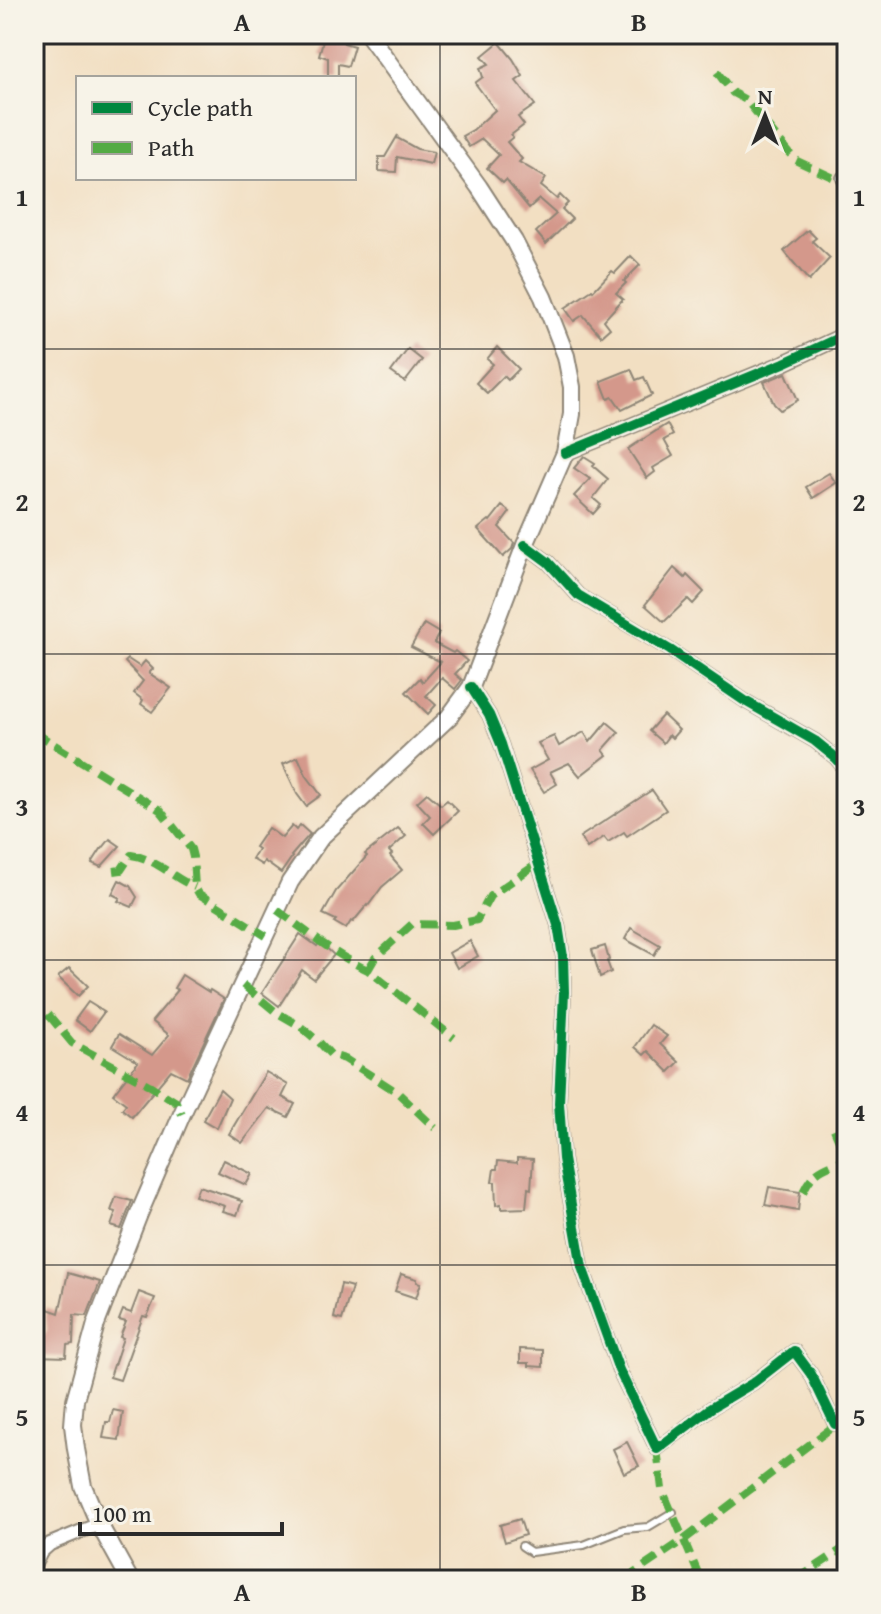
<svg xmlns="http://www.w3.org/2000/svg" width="881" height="1614" viewBox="0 0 881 1614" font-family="'Gentium Book Plus',serif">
<rect width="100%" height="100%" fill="#f7f3e8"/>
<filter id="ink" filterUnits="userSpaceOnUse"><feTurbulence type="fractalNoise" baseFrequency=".0125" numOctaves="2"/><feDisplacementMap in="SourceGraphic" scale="16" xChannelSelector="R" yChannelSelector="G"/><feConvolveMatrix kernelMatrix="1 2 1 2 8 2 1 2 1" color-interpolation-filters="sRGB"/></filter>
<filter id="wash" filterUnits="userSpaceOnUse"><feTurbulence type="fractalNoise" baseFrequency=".006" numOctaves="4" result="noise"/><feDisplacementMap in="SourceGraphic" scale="32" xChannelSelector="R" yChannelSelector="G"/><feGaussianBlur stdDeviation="1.8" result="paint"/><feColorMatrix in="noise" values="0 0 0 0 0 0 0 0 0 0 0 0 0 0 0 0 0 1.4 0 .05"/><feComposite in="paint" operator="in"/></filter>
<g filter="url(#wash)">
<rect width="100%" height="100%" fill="#f2dfc2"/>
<g id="blocks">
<!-- building -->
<g fill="#d4988b">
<path d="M325 34H347L344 43 354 46 348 66 338 64V78H328V58L319 55Z"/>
<path d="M499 42 513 59 523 76 516 81 535 105 518 117 524 125 511 135 513 137 507 142 522 159 519 162 546 178 541 186 557 199 560 195 568 203 562 209 572 219 546 244 536 232 556 214 539 199 529 208 506 180 503 183 487 168 499 155 482 139 469 147 462 136 473 130 495 110 475 83 483 77 480 68 489 64 482 56Z"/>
<path d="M398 135 397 138 417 149 434 152 431 164 397 157 396 172 379 171V157H385Z"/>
<path d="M808 230 816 238 812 241 830 258 809 281 784 251Z"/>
<path d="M631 256 640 265 624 281 626 283 616 293 623 299 604 320 610 328 601 336 583 315 574 321 565 308 592 290 593 291 612 271 615 273Z"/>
<path d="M497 347 519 369 508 380 504 376 487 393 476 383 493 364 487 359Z"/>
<path d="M408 349 422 360 405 382 391 372Z"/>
<path d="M631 369 636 380 644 377 652 395 622 410 613 397 608 399 601 381Z"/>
<path d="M786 373 798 400 780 410 774 404 764 382Z"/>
<path d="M667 424 673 435 664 440 673 456 653 468 655 472 647 478 628 449Z"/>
<path d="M584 456 595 463 593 466 608 479 593 498 601 505 593 514 574 496 590 479 574 468Z"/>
<path d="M829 473 836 483 813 498 806 487Z"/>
<path d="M502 506 510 512 499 527 514 543 512 549 503 557 478 529 489 520 490 521Z"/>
<path d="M674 568 685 578 687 575 704 592 693 604 688 599 664 622 645 605Z"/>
<path d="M424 624 439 633 434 643 453 653 455 651 467 661 455 674 462 680 455 689 442 678 426 696 436 705 428 714 406 692 420 678 423 682 441 662 411 647Z"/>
<path d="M128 659 140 667 145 661 153 669 149 673 171 688 152 712 141 704 143 700 134 693 143 681 125 662Z"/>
<path d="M663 715 679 730 672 738 669 735 663 743 649 731Z"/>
<path d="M607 722 619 732 603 750 607 755 580 776 569 763 550 772 557 784 544 792 530 770 548 760 538 743 554 736 559 746 584 732 590 742Z"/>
<path d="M298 757 306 775 321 795 306 806 297 794 283 764Z"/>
<path d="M652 790 666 810 627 836 624 832 608 842 604 837 587 848 580 837Z"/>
<path d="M427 793 441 805 447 800 458 811 434 834 423 823 430 816 417 802Z"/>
<path d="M300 825 310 834 291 856 292 857 281 873 264 861 262 865 252 859 258 849 255 847 268 828 282 838 292 826 296 830Z"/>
<path d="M398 828 406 836 389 851 392 854 390 856 402 870 382 887 368 906 367 905 353 922 351 921 346 929 334 922 336 920 323 914 336 891 367 856 365 854Z"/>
<path d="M110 839 120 846 101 867 92 863 101 849H102Z"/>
<path d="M119 880 130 886 137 897 132 907 118 901 120 898 112 894Z"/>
<path d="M631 928 660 945 654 955 625 939Z"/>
<path d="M300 934 317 946 320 942 334 955 314 979 302 970 279 1006 262 993Z"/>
<path d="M470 941 478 956 457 968 449 953Z"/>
<path d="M605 946 609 960 607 961 611 972 600 977 592 950Z"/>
<path d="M69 968 88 986 78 996 58 977Z"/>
<path d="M182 975 209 992 210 990 224 999 187 1078 171 1070 132 1117 122 1109 126 1104 113 1094 138 1062 112 1046 119 1034 152 1055 169 1035 152 1021 178 990 174 988Z"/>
<path d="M88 1002 104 1012 90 1031 75 1020Z"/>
<path d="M651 1025 667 1036 660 1044 679 1062 669 1072 648 1051 644 1055 635 1047Z"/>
<path d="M266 1072 288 1085 282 1097 295 1104 288 1117 269 1108 242 1143 229 1134Z"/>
<path d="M220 1089 230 1098 217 1128 203 1120Z"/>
<path d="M517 1158 533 1159 531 1189 528 1188 526 1208 501 1209V1204L496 1205 495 1182H492L494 1169H497L498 1161 517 1163Z"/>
<path d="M224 1160 252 1174 246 1185 218 1172Z"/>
<path d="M199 1186 239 1199 238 1200 242 1201 237 1215 223 1211 225 1206 195 1196Z"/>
<path d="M769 1187 800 1192 798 1211 765 1205Z"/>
<path d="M116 1197 132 1201 121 1229 111 1226 116 1212 111 1211Z"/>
<path d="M68 1273 100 1282 87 1316 74 1315 73 1344 67 1345 66 1357 36 1356V1344L40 1343 47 1330 45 1308 59 1313Z"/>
<path d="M401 1274 417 1279V1282L421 1283 416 1298 395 1291Z"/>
<path d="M341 1284 352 1287 342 1320 334 1318Z"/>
<path d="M139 1292 155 1298 147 1317 143 1316 120 1380 110 1377 123 1338 120 1337 126 1322 119 1320 123 1310 131 1313Z"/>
<path d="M520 1349 543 1350V1367L529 1366V1363H520Z"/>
<path d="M113 1410 123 1412 119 1440 103 1438 106 1422H110Z"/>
<path d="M627 1442 639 1466 624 1473 613 1449Z"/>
<path d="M520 1519 525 1535 505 1542 500 1525Z"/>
</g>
</g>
</g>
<g filter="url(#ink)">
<use href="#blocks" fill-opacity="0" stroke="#8e8576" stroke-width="2"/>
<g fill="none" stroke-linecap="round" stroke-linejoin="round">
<!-- service casing -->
<g stroke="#8e8576" stroke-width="10">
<path id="service" d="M522 1546 531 1552 584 1545 624 1529 648 1527 673 1512"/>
</g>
<!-- minor casing -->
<g stroke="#8e8576" stroke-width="16">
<g id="minor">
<path d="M843 178 847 185"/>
<path d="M525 545 548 562 578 595 670 650 745 701 815 741 836 758 847 771"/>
<path d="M471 687 489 715 501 744 558 925 563 957 564 992 559 1103 563 1159 582 1267 619 1370 657 1449 711 1408 753 1383 794 1351 811 1374 835 1424"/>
<path d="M34 1566 41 1552 50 1544 99 1524"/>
</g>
</g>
<!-- tertiary casing -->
<g stroke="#8e8576" stroke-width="18">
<path id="tertiary" d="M565 453 784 363 847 334"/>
</g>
<!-- secondary casing -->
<g stroke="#8e8576" stroke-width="20">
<path id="secondary" d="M130 1580 99 1524 83 1486 76 1449 73 1425 75 1400 96 1324 139 1214 182 1114 290 882 321 837 449 717 471 687 525 545 565 453 572 414V387L566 356 543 297 514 241 479 187 368 34"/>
</g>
<!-- service -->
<use href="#service" stroke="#fff" stroke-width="6"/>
<!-- minor -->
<use href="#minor" stroke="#fff" stroke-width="12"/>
<!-- tertiary -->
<use href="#tertiary" stroke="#fff" stroke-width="14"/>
<!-- secondary -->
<use href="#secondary" stroke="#fff" stroke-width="16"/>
<!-- quiet -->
<g stroke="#54ab44" stroke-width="8" stroke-dasharray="16 8" stroke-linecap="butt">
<path d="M717 72 733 93 746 100 795 160 847 184"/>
<path d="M34 732 160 810 191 849 193 857 195 887 199 894 266 936"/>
<path d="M114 871 121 870 131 855C155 858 173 878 195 887"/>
<path d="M277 910C306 931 335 955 368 970L454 1038"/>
<path d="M368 970 375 958 412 924 453 925 477 920 490 896 537 864"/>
<path d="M243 985 276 1012 300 1026 319 1042 331 1055 345 1059 397 1092 435 1128"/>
<path d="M48 1014 72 1043 149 1085 176 1102 182 1114"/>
<path d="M834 1129 847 1159"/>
<path d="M803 1192C814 1168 825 1168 847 1158"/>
<path d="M657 1449 662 1489 701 1580"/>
<path d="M624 1580 685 1539 847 1416"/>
<path d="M796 1580 847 1546"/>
</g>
<!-- cycleway casing -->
<g stroke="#f7f3e8" stroke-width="15">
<g id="cycleway">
<path d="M565 453 784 363 847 334"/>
<path d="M525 545 548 562 578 595 670 650 745 701 815 741 836 758 847 771"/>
<path d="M471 687 489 715 501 744 558 925 563 957 564 992 559 1103 563 1159 582 1267 619 1370 657 1449 711 1408 753 1383 794 1351 811 1374 835 1424"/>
</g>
</g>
<!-- cycleway -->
<use href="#cycleway" stroke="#00873e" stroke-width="10"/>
</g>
</g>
<!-- grid -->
<path fill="none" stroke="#2b2b2b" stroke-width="2" stroke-opacity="0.55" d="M440 34V1580M34 349H847M34 654H847M34 960H847M34 1265H847"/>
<!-- margin -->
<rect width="881" height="1614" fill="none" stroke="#f7f3e8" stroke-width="88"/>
<!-- legend -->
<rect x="76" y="76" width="280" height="104" fill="#f7f3e8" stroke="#a5a39c" stroke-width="2"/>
<rect x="92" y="102" width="40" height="12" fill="#00873e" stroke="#a5a39c" stroke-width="2"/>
<text x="148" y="116" font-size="24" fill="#2b2b2b">Cycle path</text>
<rect x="92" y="142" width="40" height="12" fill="#54ab44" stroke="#a5a39c" stroke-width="2"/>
<text x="148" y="156" font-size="24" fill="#2b2b2b">Path</text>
<!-- north arrow -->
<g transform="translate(765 116)" stroke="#f7f3e8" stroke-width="6" paint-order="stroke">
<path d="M0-6L14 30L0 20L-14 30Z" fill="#2b2b2b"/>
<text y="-12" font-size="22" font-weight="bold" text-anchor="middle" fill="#2b2b2b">N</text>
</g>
<!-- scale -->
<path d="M80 1522v12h202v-12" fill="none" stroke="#2b2b2b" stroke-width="4"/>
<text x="92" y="1522" font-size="24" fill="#2b2b2b" stroke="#f7f3e8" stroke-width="6" paint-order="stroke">100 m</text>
<rect x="44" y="44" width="793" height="1526" fill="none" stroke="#2b2b2b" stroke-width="3"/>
<g font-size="26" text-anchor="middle" font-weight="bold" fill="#2b2b2b">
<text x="242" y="31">A</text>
<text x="639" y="31">B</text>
<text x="22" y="206">1</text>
<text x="859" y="206">1</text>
<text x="22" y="511">2</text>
<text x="859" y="511">2</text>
<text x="22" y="816">3</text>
<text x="859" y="816">3</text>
<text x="22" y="1121">4</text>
<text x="859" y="1121">4</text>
<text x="22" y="1426">5</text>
<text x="859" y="1426">5</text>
<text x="242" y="1601">A</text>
<text x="639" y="1601">B</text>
</g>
</svg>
